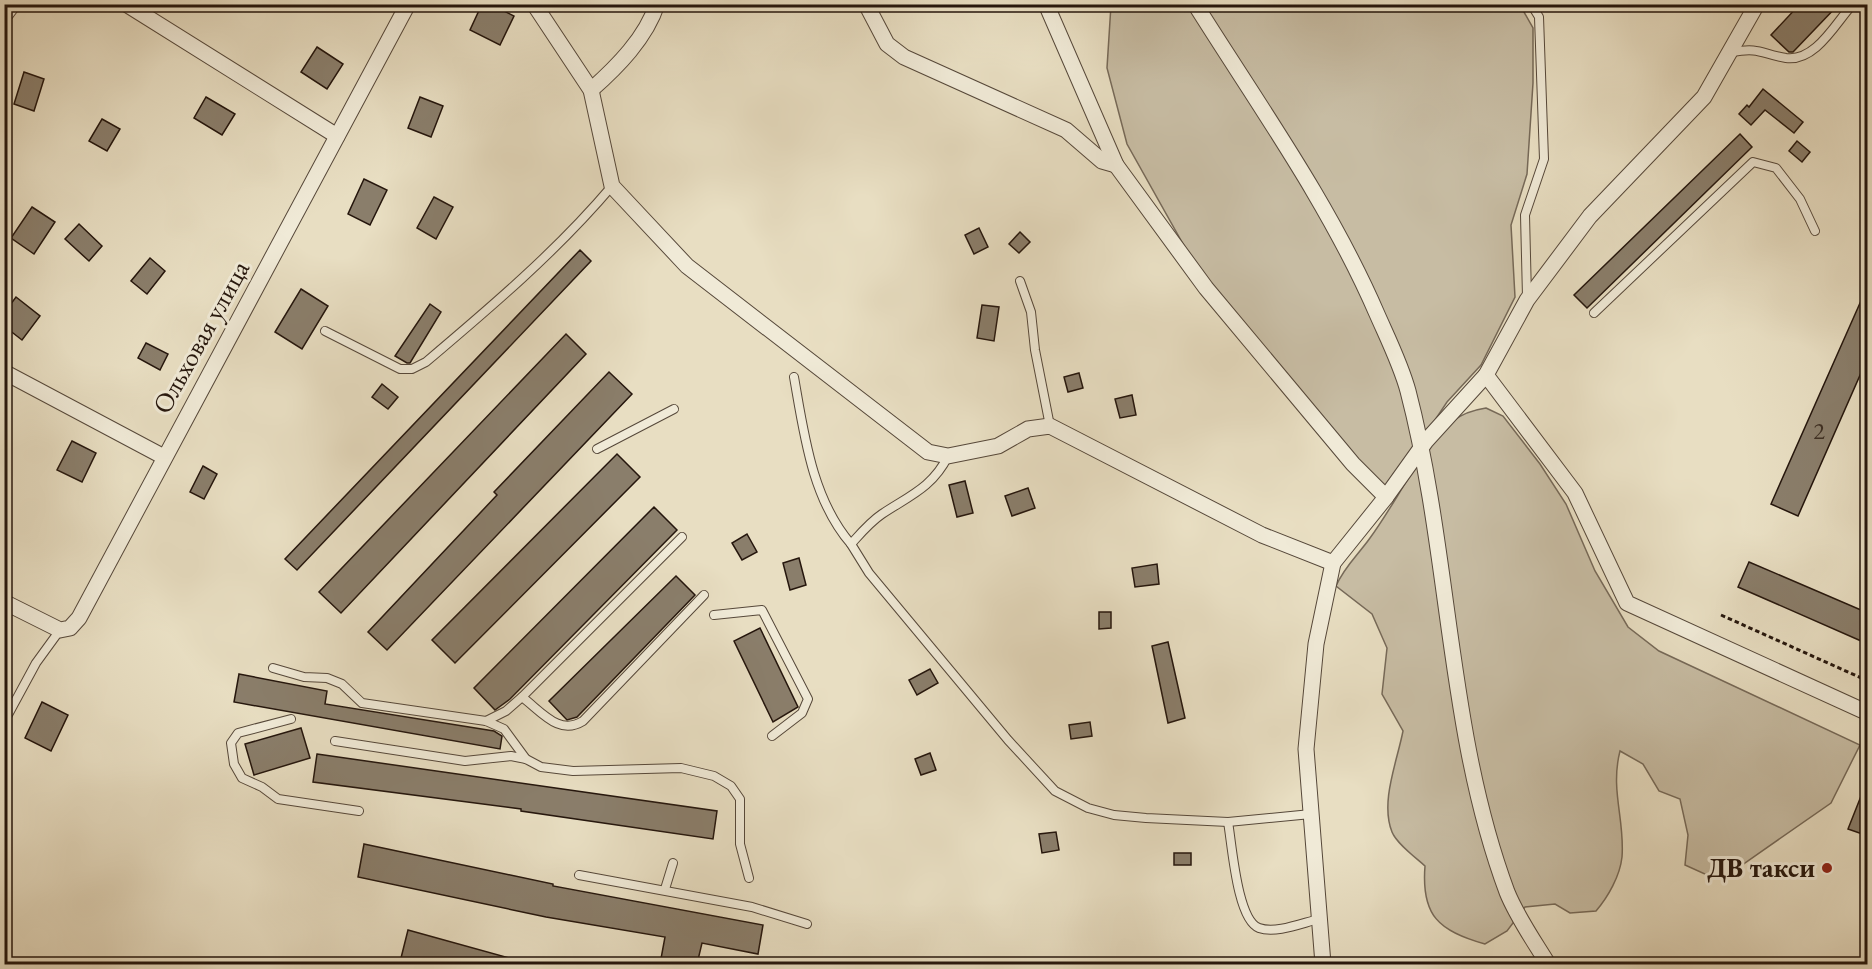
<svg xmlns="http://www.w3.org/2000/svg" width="1872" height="969" viewBox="0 0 1872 969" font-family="'EB Garamond',serif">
<rect width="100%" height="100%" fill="#e8dec2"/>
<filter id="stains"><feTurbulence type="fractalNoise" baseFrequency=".00333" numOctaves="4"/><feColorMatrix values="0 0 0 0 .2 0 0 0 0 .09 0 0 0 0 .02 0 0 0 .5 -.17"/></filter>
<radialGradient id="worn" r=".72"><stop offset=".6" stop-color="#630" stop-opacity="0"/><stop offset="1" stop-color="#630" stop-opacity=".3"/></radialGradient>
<!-- green -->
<g fill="#c7bca3" stroke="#766958" stroke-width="1.5">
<path d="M1111 5H1520L1533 28V83L1527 174 1511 225 1515 297 1481 365 1447 402 1385 495 1192 260 1127 144 1107 68Z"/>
<path d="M1486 408 1503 416 1540 464 1566 504 1595 571 1628 627 1659 651 1860 745 1831 803 1742 865 1707 875 1685 865 1688 835 1680 799 1659 791 1643 764 1620 751C1610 790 1625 820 1622 857 1620 876 1608 897 1596 911L1570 913 1555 904 1525 907 1507 931 1485 944C1439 931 1421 916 1425 866 1415 857 1397 844 1392 832 1380 802 1397 762 1403 731L1382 694 1387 648 1372 614 1336 586C1344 567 1358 555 1370 538 1396 503 1421 449 1453 421 1463 413 1473 410 1486 408Z"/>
</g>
<!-- building -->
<g fill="#8a7e6b" stroke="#25160d" stroke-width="1.5">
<path d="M482 4H490L514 16 500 45 470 30Z"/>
<path d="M1800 4H1839L1793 52H1789L1771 35Z"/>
<path d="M317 47 343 64 327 89 301 72Z"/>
<path d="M24 72 44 79 34 111 14 104Z"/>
<path d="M1763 89 1803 122 1794 133 1765 110 1751 125 1739 114 1747 105 1749 107Z"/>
<path d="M206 97 235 114 222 135 194 118Z"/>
<path d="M420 97 443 106 431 137 408 128Z"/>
<path d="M102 119 120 129 107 151 89 141Z"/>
<path d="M1740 134 1752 147 1587 308 1574 295Z"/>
<path d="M1797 141 1810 152 1802 162 1789 151Z"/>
<path d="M364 179 387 190 370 225 348 214Z"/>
<path d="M434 197 453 207 436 239 417 228Z"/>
<path d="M32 207 55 222 34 254 11 238Z"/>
<path d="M79 224 102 246 89 261 65 239Z"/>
<path d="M979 228 988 247 974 254 965 235Z"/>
<path d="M1020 232 1030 242 1019 253 1009 244Z"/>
<path d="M580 250 591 261 297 570 285 559Z"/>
<path d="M150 258 165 271 147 294 131 281Z"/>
<path d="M1868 285V357L1798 516 1771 504Z"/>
<path d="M301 289 328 306 302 349 275 332Z"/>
<path d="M16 297 40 316 22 340 4 326V313Z"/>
<path d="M430 304 441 312 410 363H407L395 356Z"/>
<path d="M982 305 999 307 994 341 977 338Z"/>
<path d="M566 334 586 354 341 613 319 592Z"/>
<path d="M146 343 168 354 160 370 138 358Z"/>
<path d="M609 372 632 394 387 650 368 632 497 495 494 492Z"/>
<path d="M1079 373 1083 388 1068 392 1064 377Z"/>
<path d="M382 384 398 397 388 409 372 397Z"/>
<path d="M1132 395 1136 415 1120 418 1115 399Z"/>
<path d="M72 441 96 453 82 482 57 470Z"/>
<path d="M617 454 640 477 455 663 432 640Z"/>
<path d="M203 466 217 474 204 499 190 492Z"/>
<path d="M965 481 973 513 957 517 949 485Z"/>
<path d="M1028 488 1035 508 1012 516 1005 496Z"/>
<path d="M654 507 677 530 510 699 495 710 474 688Z"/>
<path d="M747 534 757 552 742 560 732 543Z"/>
<path d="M799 558 806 585 790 590 783 563Z"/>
<path d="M1749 562 1868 613V644L1738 587Z"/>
<path d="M1157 564 1159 584 1135 587 1132 568Z"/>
<path d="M676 576 695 595 577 717 567 720 549 701Z"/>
<path d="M1099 612H1111V628L1099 629Z"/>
<path d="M760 628 798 707 773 722 734 641Z"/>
<path d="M1168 642 1185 718 1168 723 1152 646Z"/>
<path d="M930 669 938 683 917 695 909 680Z"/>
<path d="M239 674 327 691 325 704 494 731 502 736 500 749 234 702Z"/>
<path d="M42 702 68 715 51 751 25 738Z"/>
<path d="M1090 722 1092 736 1071 739 1069 725Z"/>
<path d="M301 728 310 758 254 775 245 744Z"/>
<path d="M930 753 936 770 921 775 915 759Z"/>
<path d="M317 754 717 811 713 839 521 811V809L313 782Z"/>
<path d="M1867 781H1868V836L1848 829Z"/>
<path d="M1056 832 1059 850 1042 853 1039 834Z"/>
<path d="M364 844 553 884V886L763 925 758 954 702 943 697 964H660L665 937 546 917 358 877Z"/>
<rect x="1174" y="853" width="17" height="12"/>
<path d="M408 930 520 961 519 964H423L401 958Z"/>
</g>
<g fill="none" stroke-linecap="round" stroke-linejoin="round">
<!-- service casing -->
<g stroke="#56483a" stroke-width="10">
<g id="service">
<path d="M1732 52C1761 47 1761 54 1786 58 1816 62 1836 22 1853 4"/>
<path d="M1020 281 1031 312 1035 350 1050 426"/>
<path d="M1527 297 1525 215 1544 159 1539 17 1531 4"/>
<path d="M1594 313 1753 162 1776 168 1800 199 1815 231"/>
<path d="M325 331 400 369H412L426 362C491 307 557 251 612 186"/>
<path d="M794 377C804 434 812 499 851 544"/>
<path d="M597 449 674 409"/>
<path d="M948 456C933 487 909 496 882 514 870 522 860 534 851 544L869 573 1008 740 1055 791 1088 808 1114 815 1146 818 1228 822 1311 814"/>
<path d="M682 537 522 697C542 712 559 736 583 721L704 595"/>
<path d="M714 615 762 610 808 699 802 713 772 736"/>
<path d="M273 668 304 677 327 678 342 684 362 703 486 721 504 729 526 759"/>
<path d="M291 719 238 733 231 743 234 764 242 778 262 787 278 799 359 811"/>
<path d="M486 721 506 711 522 697"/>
<path d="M4 722 36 663 60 630"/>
<path d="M335 741 465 761 511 756 526 759 541 767 573 771 681 768 714 776 731 786 740 799V844L749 878"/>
<path d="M1228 822C1232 844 1237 920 1259 928 1276 934 1302 923 1319 919"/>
<path d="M579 875 752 907 807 924"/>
<path d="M665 889 673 863"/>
</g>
</g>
<!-- minor casing -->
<g stroke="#56483a" stroke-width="17">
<g id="minor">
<path d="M126 4 337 136"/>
<path d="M534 4 591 90 612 186 687 266 928 452 948 456 998 446 1028 429 1050 426 1262 535 1333 563 1386 497 1426 441 1486 375 1527 300 1590 216 1704 97 1757 4"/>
<path d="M866 4 887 44 904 57 1066 130 1102 161 1116 165"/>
<path d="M1046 4 1116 165 1206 288 1353 464 1386 497"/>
<path d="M1195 4C1259 106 1329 203 1377 314 1388 339 1401 365 1408 391 1451 556 1447 731 1507 892 1517 917 1534 941 1548 964"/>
<path d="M4 16 13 4"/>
<path d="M591 90C617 67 646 38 657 4"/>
<path d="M4 372 164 457"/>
<path d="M1486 375 1575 493 1627 603 1868 713"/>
<path d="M4 602 60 630 70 628 79 618 408 4"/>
<path d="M1323 964 1306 749 1316 644 1333 563"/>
</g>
</g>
<!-- path -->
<path stroke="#25160d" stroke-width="3" stroke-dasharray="4.5 3" stroke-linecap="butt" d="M1721 615 1868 681"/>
<!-- service -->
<use href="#service" stroke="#f0ead7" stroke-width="8"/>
<!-- minor -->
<use href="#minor" stroke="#f0ead7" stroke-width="15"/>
</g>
<!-- markers -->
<circle fill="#8f2418" stroke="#f0ead7" stroke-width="2" cx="1827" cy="868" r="6"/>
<g text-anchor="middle" stroke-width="6" stroke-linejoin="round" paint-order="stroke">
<!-- number labels -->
<g font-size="24" fill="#3e3024">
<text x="1819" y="439">2</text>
</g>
<!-- street labels -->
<g font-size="27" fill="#25160d" stroke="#f0ead7">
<text transform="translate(201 337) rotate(-61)" y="9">Ольховая улица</text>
</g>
<!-- poi labels -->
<g font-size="27" font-weight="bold" fill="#25160d" stroke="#f0ead7" text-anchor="end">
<text x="1815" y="877">ДВ такси</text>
</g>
</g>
<!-- margin -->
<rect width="1872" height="969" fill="none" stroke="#e8dec2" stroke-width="24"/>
<rect x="6" y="6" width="1860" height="957" fill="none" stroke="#25160d" stroke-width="3"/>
<rect x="12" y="12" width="1848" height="945" fill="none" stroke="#25160d" stroke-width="1.5"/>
<rect width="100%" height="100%" filter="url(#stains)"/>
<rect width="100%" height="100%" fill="url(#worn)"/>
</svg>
